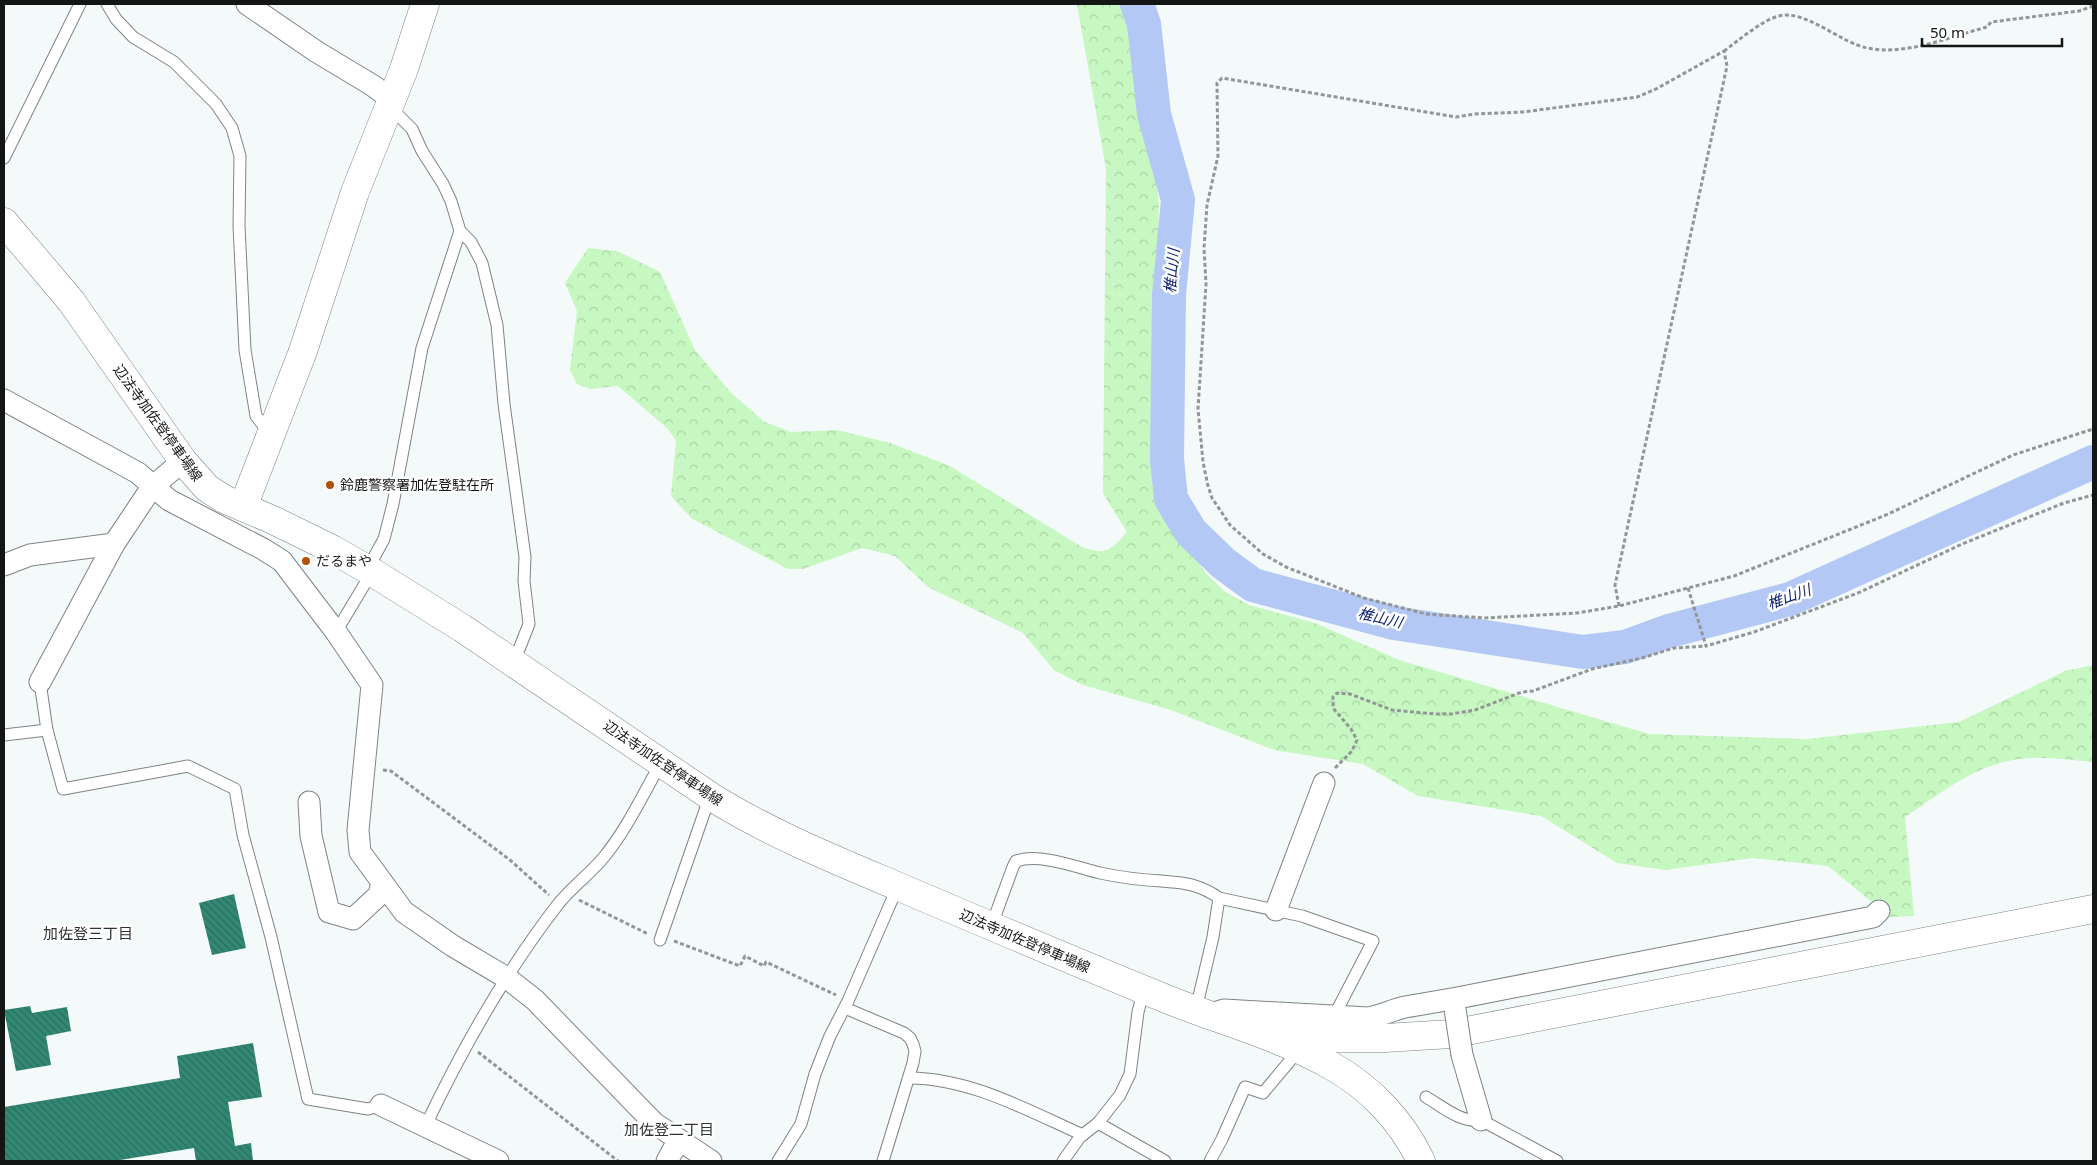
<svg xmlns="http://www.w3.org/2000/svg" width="2097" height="1165" viewBox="0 0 2097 1165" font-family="'Noto Sans','Noto Sans JP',sans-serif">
<defs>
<pattern id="forest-crowns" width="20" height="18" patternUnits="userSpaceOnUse" patternTransform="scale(1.25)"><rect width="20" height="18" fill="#c7f8c1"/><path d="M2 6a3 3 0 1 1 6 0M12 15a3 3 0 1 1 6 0" fill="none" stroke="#aad4a5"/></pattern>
<pattern id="building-back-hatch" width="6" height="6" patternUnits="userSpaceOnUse" patternTransform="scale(1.25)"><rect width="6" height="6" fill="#328872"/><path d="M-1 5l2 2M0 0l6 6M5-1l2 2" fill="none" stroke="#296e5d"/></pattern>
</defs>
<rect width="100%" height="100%" fill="#f4f9f9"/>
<!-- forest -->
<path fill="url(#forest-crowns)" d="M1077 4H1136L1159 204 1151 464 1159 495 1171 520 1204 571 1224 591 1249 605 1315 623 1399 660 1649 734 1807 739 1959 722 2065 671 2093 665V762C2067 760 2039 755 2013 760 1972 767 1938 795 1905 817L1914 916 1890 917 1828 866 1753 858 1665 870 1617 863 1541 816 1418 796 1363 764 1274 750 1171 710 1083 685 1054 670 1023 633 928 587 895 556 862 548 803 569H788L691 518 671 496 676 440 667 428 618 386 590 389 577 384 570 370 577 311 565 283 588 248 617 251 660 272 695 350 732 394 765 422 791 432 837 430 890 443 950 466 1082 547C1107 556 1112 549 1127 532L1103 493 1106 169Z"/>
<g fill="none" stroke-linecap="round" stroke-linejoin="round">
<!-- river -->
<path stroke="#b4c8f5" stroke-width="34" d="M1137 4 1144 24 1154 114 1178 200 1169 295 1167 459 1171 499 1191 532 1223 563 1253 585 1394 623 1583 652 1625 647 1669 631 1790 599 2093 462"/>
</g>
<!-- building -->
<g fill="url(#building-back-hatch)">
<path d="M234 894 246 948 212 955 199 903Z"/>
<path d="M30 1006 32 1013 67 1007 71 1031 46 1036 51 1065 16 1071 4 1010Z"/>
<path d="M253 1043 262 1097 228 1102 235 1146 251 1143 253 1161H196L194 1148 114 1161H4V1107L180 1078 177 1056Z"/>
</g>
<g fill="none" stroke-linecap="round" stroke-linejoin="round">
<!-- service casing -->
<g stroke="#7f8383" stroke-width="13">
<g id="service">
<path d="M107 4 116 19 133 37 174 62 216 104 232 128 240 156 239 226 245 350 256 416 270 434"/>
<path d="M390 107 412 129 422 151 443 184 451 201 460 231 471 242 482 263 497 325 504 404 525 557 524 581 529 624 514 662"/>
<path d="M4 158 80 4"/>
<path d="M367 570 384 539 393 504 422 348 460 231"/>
<path d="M336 632 372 572"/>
<path d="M40 682 47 730 63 789 188 766 235 789 243 835 271 937 308 1099 368 1109 381 1105"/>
<path d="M4 735 47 730"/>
<path d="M1219 898 1302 916 1373 941 1334 1016"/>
<path d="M991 927 1013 867 1016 861C1040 853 1076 867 1100 873 1119 877 1141 880 1161 881 1171 882 1182 882 1192 885 1202 888 1211 892 1219 898L1213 937 1196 1009"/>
<path d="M660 940 710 796"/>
<path d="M845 1008 904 1033 910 1038 913 1044 915 1051 913 1063 883 1161"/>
<path d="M909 1078C970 1078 1029 1111 1083 1135"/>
<path d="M1426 1097C1443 1107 1461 1123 1481 1120L1557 1161"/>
<path d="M1098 1123 1165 1161"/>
<path d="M425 1127C462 1049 506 971 559 903 573 886 591 873 604 857 627 829 643 794 661 763"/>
<path d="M778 1161 801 1124 815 1074 830 1036 848 1001 898 886"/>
<path d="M1063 1161 1080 1137 1098 1123 1120 1095 1130 1074 1138 1012 1144 989"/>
<path d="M1210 1161 1222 1139 1245 1087 1263 1093 1299 1050"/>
</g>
</g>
<!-- minor casing -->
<g stroke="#7f8383" stroke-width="23">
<g id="minor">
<path d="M247 4 317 52 372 85 391 99"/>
<path d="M4 400 118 462 138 473 169 500 263 549 282 561 336 632 372 685 358 830 360 852 404 912 453 946 507 978 535 1000 654 1123 711 1161"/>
<path d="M4 565 30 555 114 544"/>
<path d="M40 682 114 544 152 487 183 461"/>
<path d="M309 802 311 836 329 912 353 919 379 895 382 882"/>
<path d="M1276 910 1324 783"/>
<path d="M1211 1014 1224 1010 1368 1018C1381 1016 1392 1010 1405 1007 1435 1002 1464 997 1493 991L1873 917 1879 911"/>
<path d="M1462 1055 1481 1120"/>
<path d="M381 1105 498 1161"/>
<path d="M667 1161 673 1150 681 1142"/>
</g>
</g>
<!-- tertiary casing -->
<g stroke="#7f8383" stroke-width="29">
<g id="tertiary">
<path d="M243 507 303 351 355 192 404 69 425 4"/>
<path d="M1262 1031 1331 1038H1385L1451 1034 2093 909"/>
</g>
</g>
<!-- secondary casing -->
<g stroke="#7f8383" stroke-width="29">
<path id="secondary" d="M4 222 71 301 183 461 207 488 224 499 273 520 332 549 372 572 462 628 710 796C769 833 833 859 897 886 986 924 1075 962 1164 998 1220 1021 1277 1035 1330 1065 1370 1087 1402 1121 1421 1161"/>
</g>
<!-- path -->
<g stroke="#929696" stroke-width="3" stroke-dasharray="4 2.5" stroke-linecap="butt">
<path d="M1724 51C1738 41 1762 20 1779 16 1805 9 1841 43 1867 48 1906 56 1949 37 1987 27L1991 22 2079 11 2093 6"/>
<path d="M1688 588 1706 646 1754 632 1858 593 1962 544 2064 503 2093 495"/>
<path d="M1619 606 1615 585 1727 66 1724 51 1656 89 1637 97 1523 112 1475 114 1456 117 1222 78 1217 83 1218 156 1207 205 1204 248 1206 284 1198 409 1203 462 1208 486 1212 498 1230 525 1263 554 1286 567 1364 598 1426 614 1485 618 1577 613 1619 606 1734 576 1886 515 2013 455 2093 429"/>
<path d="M1335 768 1352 751 1357 740 1351 729 1333 708V697L1337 693 1350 694 1392 710 1435 714H1451L1475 710 1522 692 1533 691 1592 669 1642 658 1674 648 1706 646"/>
<path d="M383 770 391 771 510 860 549 895"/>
<path d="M579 900 648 934"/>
<path d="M674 941 740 966 745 956 764 966 766 962 836 995"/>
<path d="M478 1052 618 1161"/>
</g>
<!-- service -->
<use href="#service" stroke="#fff" stroke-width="11"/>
<!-- minor -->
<use href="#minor" stroke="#fff" stroke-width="21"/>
<!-- tertiary -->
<use href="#tertiary" stroke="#fff" stroke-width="28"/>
<!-- secondary -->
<use href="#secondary" stroke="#fff" stroke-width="28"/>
<!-- minor-bridge casing -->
<g stroke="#7f8383" stroke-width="23" stroke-linecap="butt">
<path id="minor-bridge" d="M1455 1009 1462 1055"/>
</g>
<!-- minor-bridge -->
<use href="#minor-bridge" stroke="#fff" stroke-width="21"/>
</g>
<!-- markers -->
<g fill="#b25209" stroke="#fff" stroke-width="2">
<circle cx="330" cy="485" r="5"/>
<circle cx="306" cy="561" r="5"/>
</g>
<g text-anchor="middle" stroke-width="5" stroke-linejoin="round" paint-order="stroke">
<!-- street labels -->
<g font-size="14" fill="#141616" stroke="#fff">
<text transform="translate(158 423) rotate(54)" y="5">辺法寺加佐登停車場線</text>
<text transform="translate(663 763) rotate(34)" y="5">辺法寺加佐登停車場線</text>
<text transform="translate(1025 941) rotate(23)" y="5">辺法寺加佐登停車場線</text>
</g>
<!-- poi labels -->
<g font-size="14" fill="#141616" stroke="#fff" text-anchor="start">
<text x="340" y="490">鈴鹿警察署加佐登駐在所</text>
<text x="316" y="566">だるまや</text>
</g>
<!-- water labels -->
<g font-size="15" font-style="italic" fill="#0b1f70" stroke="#fff">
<text transform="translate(1172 271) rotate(-85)" y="5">椎山川</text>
<text transform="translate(1789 597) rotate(-20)" y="5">椎山川</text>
<text transform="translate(1380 618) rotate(13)" y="5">椎山川</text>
</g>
<!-- neighbourhood labels -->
<g font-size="15" fill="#2e3232" stroke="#fff">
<text x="88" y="939">加佐登三丁目</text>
<text x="669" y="1135">加佐登二丁目</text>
</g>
</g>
<!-- border -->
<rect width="2097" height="1165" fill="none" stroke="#141616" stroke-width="10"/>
<!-- scale -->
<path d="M1922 38v8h140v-8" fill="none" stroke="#141616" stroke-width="2.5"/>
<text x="1930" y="38" font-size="15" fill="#141616" stroke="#ffffff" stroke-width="4" paint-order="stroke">50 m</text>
</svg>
